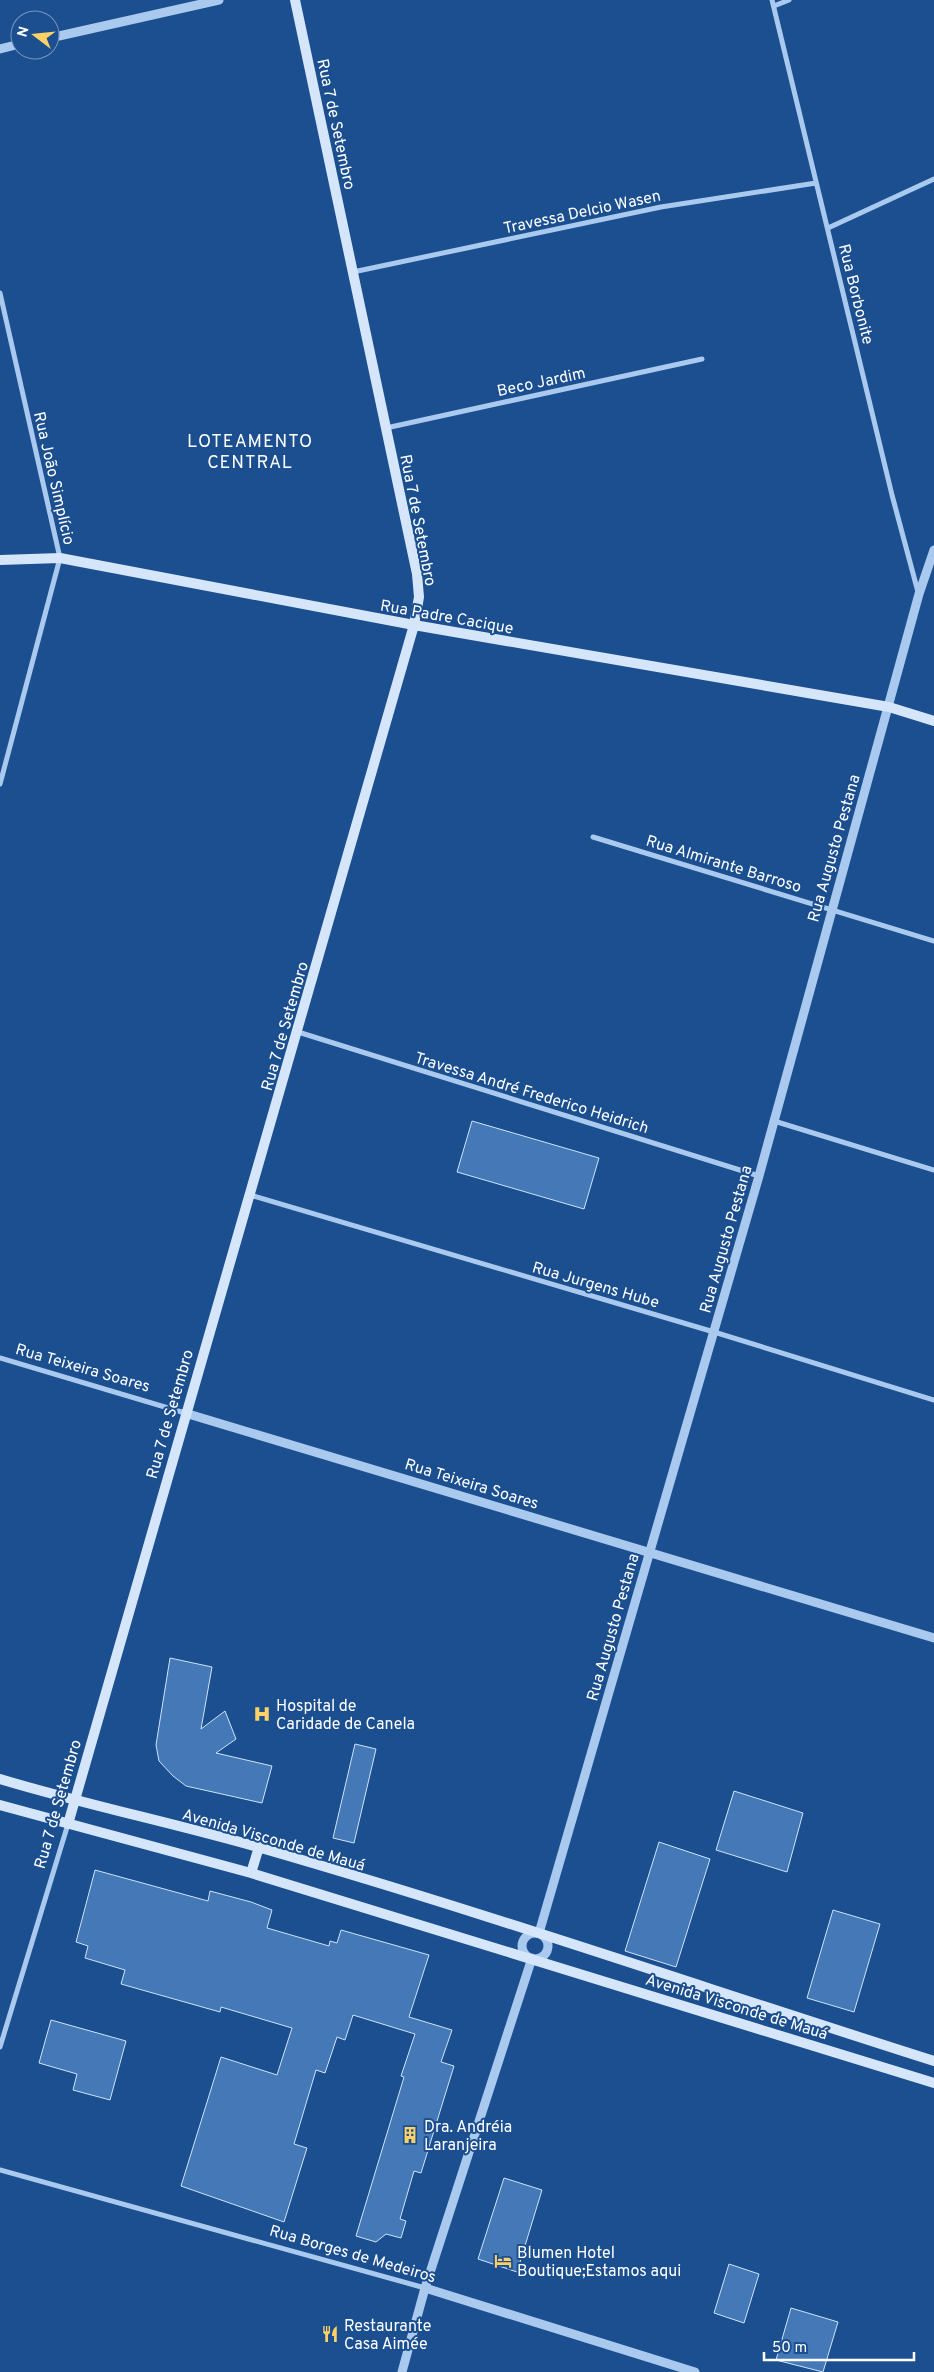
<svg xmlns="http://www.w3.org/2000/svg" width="934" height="2372" viewBox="0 0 934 2372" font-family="Overpass,sans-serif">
<rect width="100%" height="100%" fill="#1b4f8f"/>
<path fill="#4478b7" stroke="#cfe3fa" d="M472,1121L599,1158L584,1209L457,1172Z
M170,1658L212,1667L201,1729L225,1711L236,1739L216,1753L272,1766L262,1803L186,1786L173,1776L159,1761L156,1745Z
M355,1744L376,1749L354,1843L333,1838Z
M734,1791L803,1813L787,1872L716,1850Z
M659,1842L710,1859L676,1967L625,1951Z
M95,1870L208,1901L210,1891L251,1902L272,1910L267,1928L329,1946L330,1941L337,1943L341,1930L429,1955L409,2017L452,2030L441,2062L454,2066L421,2173L414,2171L400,2219L406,2221L401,2238L386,2234L376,2242L356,2236L404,2077L401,2076L415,2034L353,2015L345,2040L337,2037L325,2073L316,2070L294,2144L307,2148L284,2222L181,2186L221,2057L277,2075L292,2028L221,2007L220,2012L121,1984L125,1970L85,1958L88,1946L76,1942Z
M833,1910L880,1924L854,2012L807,1998Z
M51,2020L126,2041L110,2100L73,2090L77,2074L39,2063Z
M504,2178L542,2190L517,2272L478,2259Z
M729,2264L759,2274L744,2323L714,2313Z
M791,2308L838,2322L823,2372L776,2360Z"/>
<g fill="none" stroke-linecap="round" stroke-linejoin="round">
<path stroke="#a9c9ee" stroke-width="5" d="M772,0L892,495L918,592
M774,6L789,0
M828,228L934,179
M353,272L661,207L816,183
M0,293L60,558L0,784
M386,428L702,359
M593,837L934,941
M298,1032L759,1176
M774,1121L934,1170
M250,1195L714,1332L934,1400
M0,1358L185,1413
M0,2047L68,1824
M0,2170L425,2288"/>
<path stroke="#a9c9ee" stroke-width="9" d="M50,38L219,0
M0,49L20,44
M185,1413L934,1638
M539,1933L759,1176L919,594L934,550
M522 1946a13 13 0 1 1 26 0a13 13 0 1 1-26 0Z
M425,2288L695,2372
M402,2372L425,2288L532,1958"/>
<path stroke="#d6e6fa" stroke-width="10" d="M0,560L60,558L414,625L889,707L934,721
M0,1779C86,1805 174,1823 261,1848C487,1913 710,1990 934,2061
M0,1805L251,1873L934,2083
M68,1824C182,1424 300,1025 414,625L419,597L417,574L295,0
M251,1873L259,1847"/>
</g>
<defs>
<g id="hospital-bare" transform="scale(1.35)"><path d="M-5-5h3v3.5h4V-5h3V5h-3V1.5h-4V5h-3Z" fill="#ffd166" stroke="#1b4f8f" stroke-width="2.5" paint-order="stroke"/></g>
<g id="building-bare" transform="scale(1.35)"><path d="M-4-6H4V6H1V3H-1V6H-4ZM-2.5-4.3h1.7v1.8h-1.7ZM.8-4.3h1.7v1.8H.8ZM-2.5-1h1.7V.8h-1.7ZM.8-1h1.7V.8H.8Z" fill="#ffd166" stroke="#1b4f8f" stroke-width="2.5" paint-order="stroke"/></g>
<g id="hotel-bare" transform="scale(1.35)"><path d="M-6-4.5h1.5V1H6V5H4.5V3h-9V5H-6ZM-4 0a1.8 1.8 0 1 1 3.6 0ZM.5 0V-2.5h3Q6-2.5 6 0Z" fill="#ffd166" stroke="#1b4f8f" stroke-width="2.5" paint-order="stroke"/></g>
<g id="restaurant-bare" transform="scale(1.35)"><path d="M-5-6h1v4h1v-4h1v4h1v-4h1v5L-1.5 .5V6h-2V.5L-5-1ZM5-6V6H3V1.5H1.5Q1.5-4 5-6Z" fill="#ffd166" stroke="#1b4f8f" stroke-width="2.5" paint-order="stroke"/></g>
</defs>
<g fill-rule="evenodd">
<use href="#hospital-bare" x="262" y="1714"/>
<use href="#building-bare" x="410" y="2135"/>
<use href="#hotel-bare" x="503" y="2261"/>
<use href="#restaurant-bare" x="330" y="2334"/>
</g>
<g text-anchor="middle" stroke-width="4" stroke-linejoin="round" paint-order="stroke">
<g font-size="16" fill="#fff" stroke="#1b4f8f">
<text transform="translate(337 124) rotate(78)" y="6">Rua 7 de Setembro</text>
<text transform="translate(582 211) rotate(-12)" y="6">Travessa Delcio Wasen</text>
<text transform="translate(857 294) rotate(76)" y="6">Rua Borbonite</text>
<text transform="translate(541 381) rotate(-12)" y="6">Beco Jardim</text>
<text transform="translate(55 478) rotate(77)" y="6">Rua João Simplício</text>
<text transform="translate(419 520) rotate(79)" y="6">Rua 7 de Setembro</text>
<text transform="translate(447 616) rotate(10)" y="6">Rua Padre Cacique</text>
<text transform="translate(833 848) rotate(-74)" y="6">Rua Augusto Pestana</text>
<text transform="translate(724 863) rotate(17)" y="6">Rua Almirante Barroso</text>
<text transform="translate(284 1026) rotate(-74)" y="6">Rua 7 de Setembro</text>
<text transform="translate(532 1092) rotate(17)" y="6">Travessa André Frederico Heidrich</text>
<text transform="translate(725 1239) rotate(-74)" y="6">Rua Augusto Pestana</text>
<text transform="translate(596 1284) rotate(16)" y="6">Rua Jurgens Hube</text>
<text transform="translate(83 1367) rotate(16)" y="6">Rua Teixeira Soares</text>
<text transform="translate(169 1414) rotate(-74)" y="6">Rua 7 de Setembro</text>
<text transform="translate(472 1483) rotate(17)" y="6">Rua Teixeira Soares</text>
<text transform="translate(612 1627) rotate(-74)" y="6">Rua Augusto Pestana</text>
<text transform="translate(57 1804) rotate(-74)" y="6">Rua 7 de Setembro</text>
<text transform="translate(274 1839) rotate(16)" y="6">Avenida Visconde de Mauá</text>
<text transform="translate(737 2006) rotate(17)" y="6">Avenida Visconde de Mauá</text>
<text transform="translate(353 2253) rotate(16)" y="6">Rua Borges de Medeiros</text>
</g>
<g font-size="16" fill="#fff" stroke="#1b4f8f" text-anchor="start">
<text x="276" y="1711">Hospital de<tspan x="276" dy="18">Caridade de Canela</tspan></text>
<text x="424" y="2132">Dra. Andréia<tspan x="424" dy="18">Laranjeira</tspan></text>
<text x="517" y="2258">Blumen Hotel<tspan x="517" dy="18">Boutique;Estamos aqui</tspan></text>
<text x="344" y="2331">Restaurante<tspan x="344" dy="18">Casa Aimée</tspan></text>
</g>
<g font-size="18" letter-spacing="1" fill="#fff" stroke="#1b4f8f">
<text x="250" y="447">LOTEAMENTO<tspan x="250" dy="21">CENTRAL</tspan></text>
</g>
</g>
<g transform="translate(35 35) rotate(286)"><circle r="24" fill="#1b4f8f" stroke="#7695bc"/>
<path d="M0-4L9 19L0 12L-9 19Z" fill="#ffd166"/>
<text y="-8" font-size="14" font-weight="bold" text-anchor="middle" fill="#ffffff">N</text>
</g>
<path d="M764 2352v8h150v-8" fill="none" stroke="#ffffff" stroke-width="2.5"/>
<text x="772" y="2352" font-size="15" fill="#ffffff" stroke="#1b4f8f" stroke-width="4" paint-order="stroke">50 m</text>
</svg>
